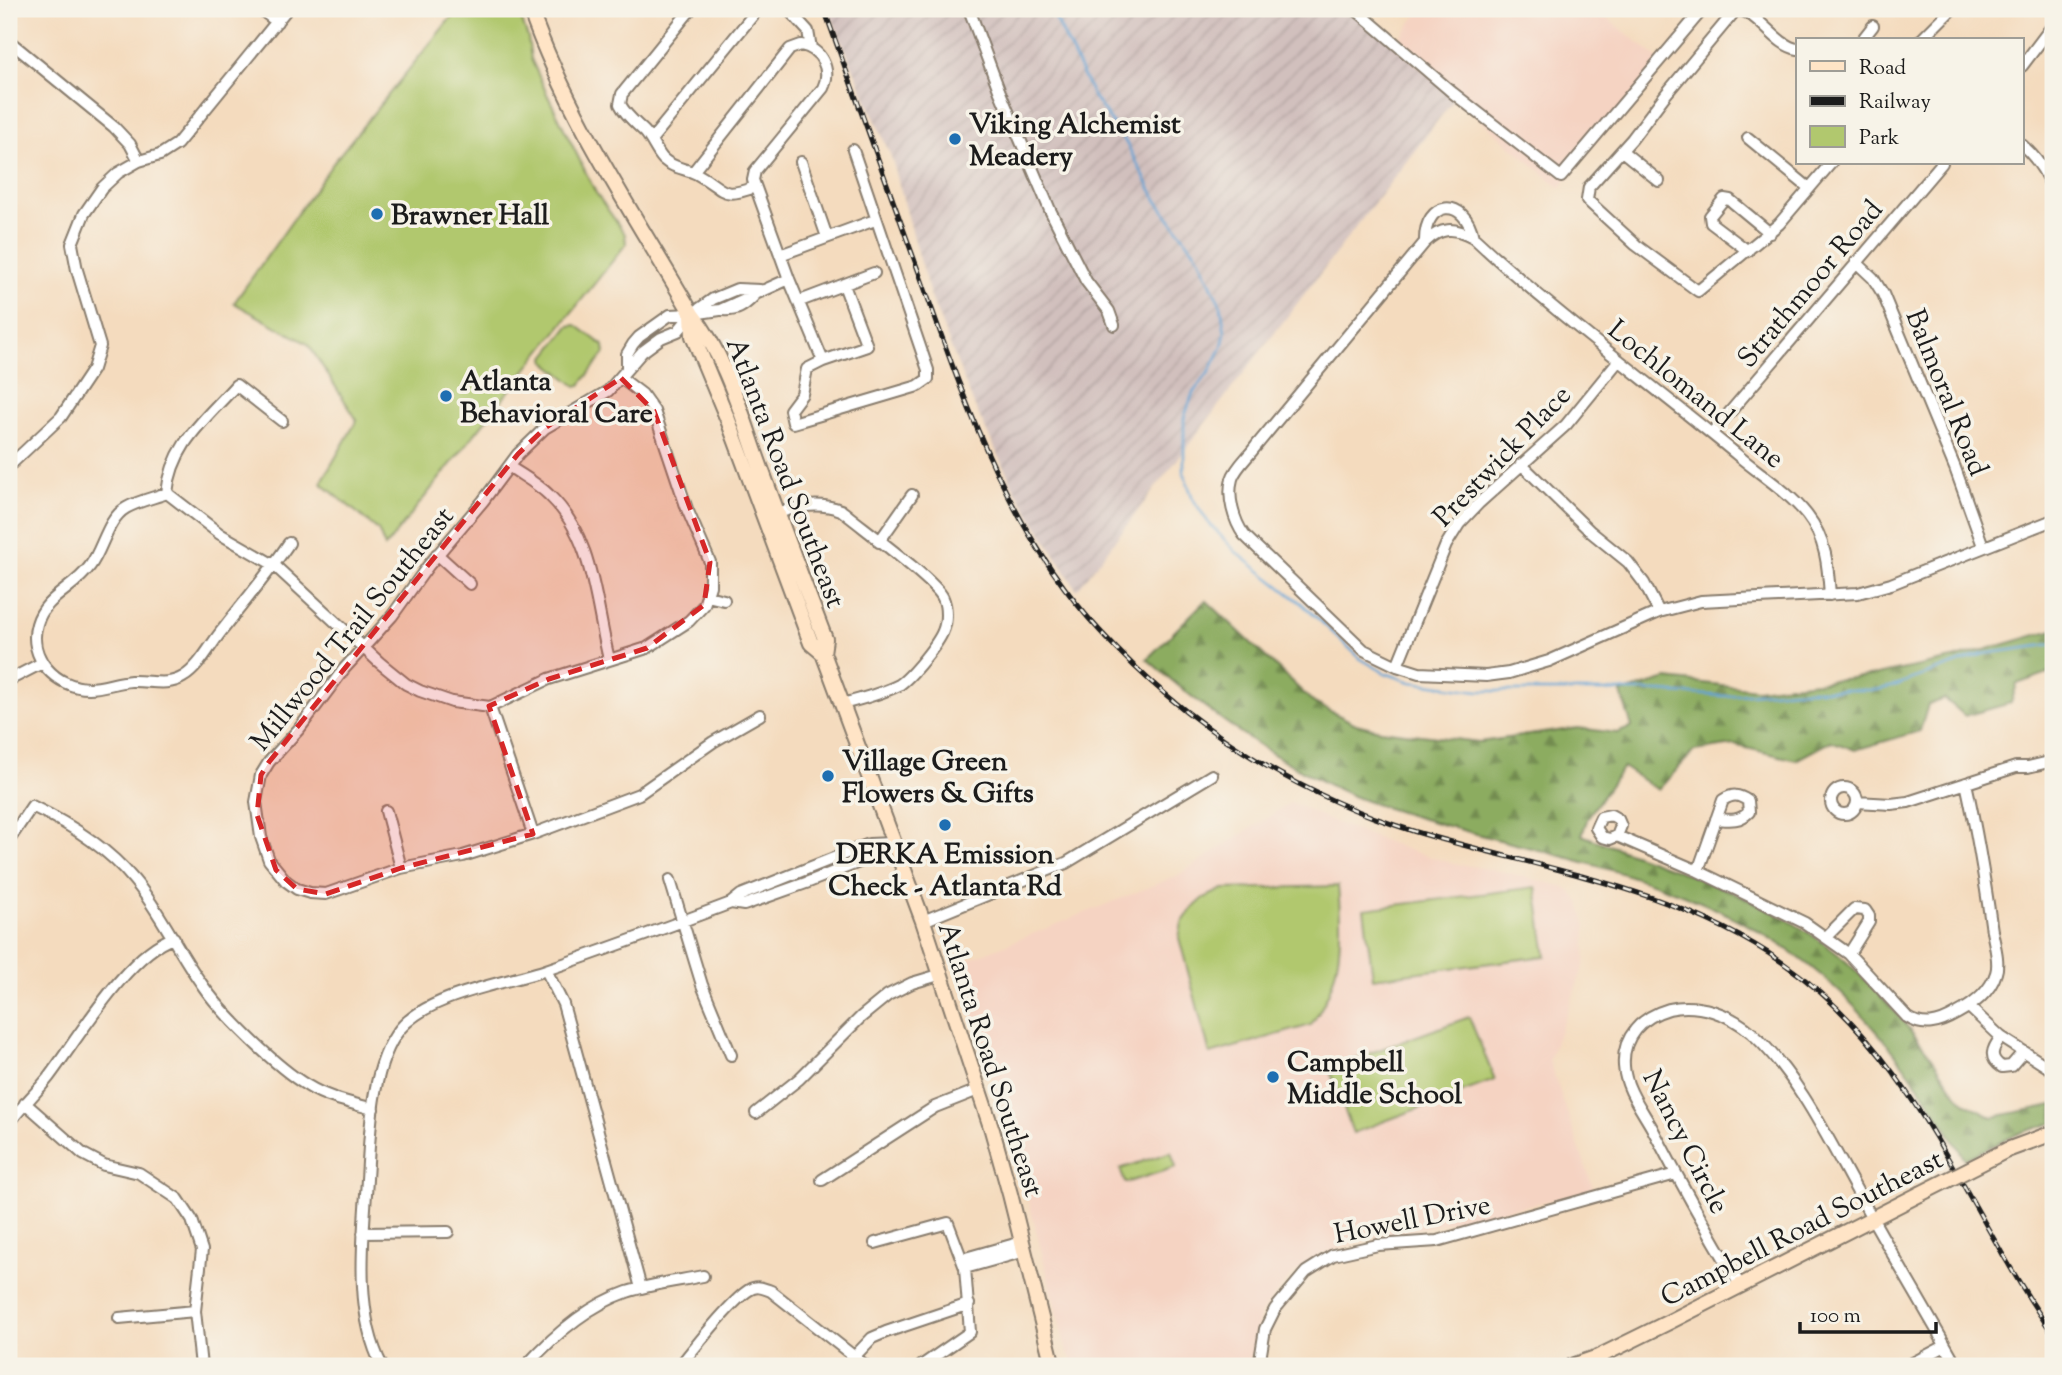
<svg xmlns="http://www.w3.org/2000/svg" width="2062" height="1375" viewBox="0 0 2062 1375" font-family="'Sorts Mill Goudy',serif">
<defs>
<pattern id="industrial-furrows" width="10" height="10" patternUnits="userSpaceOnUse" patternTransform="scale(1.75)"><rect width="10" height="10" fill="#d1c0bd"/><path d="M-1 1l2-2M0 10L10 0M9 11l2-2" fill="none" stroke="#b3a4a2"/></pattern>
<pattern id="forest-firs" width="22" height="20" patternUnits="userSpaceOnUse" patternTransform="scale(1.75)"><rect width="22" height="20" fill="#8cac61"/><path d="M5 1l3.5 6h-7zM16 11l3.5 6h-7z" fill="#728b4f"/></pattern>
</defs>
<rect width="100%" height="100%" fill="#f7f3e8"/>
<filter id="ink" filterUnits="userSpaceOnUse"><feTurbulence type="fractalNoise" baseFrequency=".0143" numOctaves="2"/><feDisplacementMap in="SourceGraphic" scale="14" xChannelSelector="R" yChannelSelector="G"/><feConvolveMatrix kernelMatrix="1 2 1 2 8 2 1 2 1" color-interpolation-filters="sRGB"/></filter>
<filter id="wash" filterUnits="userSpaceOnUse"><feTurbulence type="fractalNoise" baseFrequency=".00686" numOctaves="4" result="noise"/><feDisplacementMap in="SourceGraphic" scale="28" xChannelSelector="R" yChannelSelector="G"/><feGaussianBlur stdDeviation="1.57" result="paint"/><feColorMatrix in="noise" values="0 0 0 0 0 0 0 0 0 0 0 0 0 0 0 0 0 1.4 0 .05"/><feComposite in="paint" operator="in"/></filter>
<g filter="url(#wash)">
<rect width="100%" height="100%" fill="#f4dbbe"/>
<path fill="#f5d3c2" d="M1422,9H1596L1660,60L1560,188L1455,98L1396,43Z
M1291,802L1329,820L1411,851L1452,863L1505,872L1565,887L1574,895L1580,903L1586,924L1585,963L1549,1060L1594,1191L1370,1239L1321,1254L1291,1276L1261,1313L1249,1366H1083L1075,1364L1067,1352L1014,1143L955,965L1177,876Z"/>
<path fill="url(#industrial-furrows)" d="M828,9H1354L1455,98L1077,590L1015,490L974,405L930,295L892,159Z"/>
<path fill="#b1c86e" stroke="#667245" stroke-width="2" d="M458,9H518L528,38L531,59L547,94L596,193L625,234L626,244L385,547L378,530L321,483L357,420L308,344L234,303L336,159Z
M576,325L604,346L605,353L580,385L576,386L546,362L545,357L569,326Z
M1338,886C1343,940 1342,979 1311,1025L1210,1054L1179,938L1182,923L1192,909L1204,898L1223,889Z
M1536,887L1546,956L1373,978L1364,909Z
M1469,1017L1495,1080L1353,1133L1329,1068Z
M1171,1152L1176,1167L1125,1183L1120,1169Z"/>
<path fill="url(#forest-firs)" stroke="#54643e" stroke-width="2" d="M1206,600L1314,703L1356,724L1380,730L1479,742L1578,728L1617,733L1632,727L1621,693L1667,679L1757,689L1877,675L1957,658L2053,630V676L2045,674L2017,684L2011,703L1965,716L1945,699L1928,705L1920,731L1855,750L1831,741L1796,760L1734,745L1694,751L1658,790L1623,767L1588,817L1582,835C1665,867 1773,898 1841,957C1872,984 1901,1018 1927,1051C1939,1066 1948,1085 1961,1099C1969,1106 1983,1112 1993,1117L2053,1105V1123L2020,1133L1965,1159C1920,1083 1871,1011 1798,957C1700,885 1584,863 1469,832C1431,821 1390,811 1353,796C1277,763 1209,714 1147,659Z"/>
<g fill="none" stroke-linecap="round" stroke-linejoin="round">
<path stroke="#61a2d4" stroke-width="2.5" d="M1051,9L1093,96L1125,141L1157,201L1198,256L1221,306L1225,333L1222,347L1210,371L1193,393L1184,418V473L1193,499L1208,522L1236,552L1301,603L1361,659L1385,673L1411,682L1479,691H1643L1725,696L1794,690H1876L1890,687L1983,654L2053,644"/>
</g>
</g>
<g filter="url(#ink)">
<g fill="none" stroke-linecap="round" stroke-linejoin="round">
<g stroke="#887c6d" stroke-width="14">
<path id="street" d="M260,9L277,22
M691,9L622,94L620,104C626,116 636,123 645,132C652,140 656,151 663,159C674,169 685,168 697,174C725,189 720,200 755,187
M788,9L808,31L811,48
M969,9L999,90L1050,210L1086,281L1109,311L1114,325
M1355,9L1453,93L1561,177L1703,9
M1862,40L1873,26
M1921,40L1952,9
M9,41L114,127L130,144L139,161
M1798,49C1774,46 1755,6 1735,11L1666,94L1632,139L1589,187L1587,200L1636,245L1698,291L1779,224L1831,163
M2022,66L2053,25
M1748,138L1809,188
M651,140L758,9
M2022,145C2036,157 2047,174 2053,191
M1622,151L1659,181
M801,162L827,237
M693,172L790,49L801,45C821,49 832,69 823,88L755,171L753,180L789,279L823,361
M1425,242C1424,200 1465,196 1473,237
M1748,251L1711,223L1710,216L1724,199L1730,200L1770,233
M780,255L875,220
M1856,262L1873,278L1883,294L1955,468L1983,546
M844,285L867,346L823,361L807,369L802,394L790,410L793,423L918,386L928,379V370L853,150
M800,301L874,273
M722,310C737,311 743,307 753,297
M627,367V354L633,344L639,337L670,315L692,314L720,310L789,279
M282,421L236,385C205,420 172,444 167,493C153,498 138,501 126,508C107,519 103,549 90,566C74,589 45,596 37,624C27,657 56,688 89,688C103,688 116,682 131,681C149,680 167,687 183,677C200,667 211,643 224,628C246,599 269,573 289,543
M1712,433L1942,163
M1521,464L1591,532L1628,562L1644,583L1659,612
M9,466L61,417L93,369L100,346L77,270L72,244L84,214L102,188L118,173L139,161L160,155L177,144L287,9
M510,467C523,476 538,484 549,495C594,537 595,604 609,659
M167,493L220,534L274,565L380,663L406,684L420,691L452,702L490,707L549,679L647,648L689,621L704,605L710,586V562L687,509L654,411L642,394L621,378
M778,513C799,506 819,502 841,510C860,526 936,581 943,598C947,607 947,622 943,631C938,644 911,677 899,685C885,692 858,700 842,704
M879,542L912,495
M437,554L470,584
M1830,595C1828,566 1826,539 1807,515C1788,491 1758,473 1735,453C1648,381 1555,314 1473,237C1454,227 1441,227 1425,242L1256,446C1249,456 1235,468 1232,479C1227,497 1234,521 1244,535L1364,650L1397,666L1419,673L1486,676L1509,673L1549,661L1659,612L1701,601L1858,593L1891,584L2053,520
M707,596L724,600
M1397,666L1446,545L1459,524L1479,503L1566,425L1619,360
M9,680L42,663
M490,707L533,834
M760,715L713,742L639,794L533,834L463,856L401,868L326,894L310,893L297,889L286,881L269,860L261,837L256,802L261,775L269,762L299,729L344,669L392,616L428,566L483,501L518,454L545,428L608,391L642,352L661,338L678,331L692,314L713,299L737,289L760,290
M1831 801a13 13 0 1 1 26 0a13 13 0 1 1-26 0Z
M1857,802L1891,804L1908,802L2016,767H2028L2053,761
M386,811L401,868
M1617,836L1621,826L1618,819L1611,815L1601,817L1596,828L1602,837L1610,839L1617,836L1698,871L1805,923L1849,954L1907,1017C1923,1028 1939,1024 1956,1014C1973,1005 1990,993 1996,973C2000,961 1994,943 1992,931C1985,881 1977,832 1966,783
M9,840L32,806C70,824 107,847 134,880C161,912 177,950 201,983C221,1013 277,1068 308,1086C327,1098 352,1103 373,1109
M1698,871L1723,800C1733,794 1738,794 1748,801L1749,812C1739,822 1729,820 1716,819
M670,880L702,985L731,1055
M731,903L744,905L806,883L877,855L893,843
M923,921L1066,863L1212,775
M1827,936L1854,909L1865,910L1869,916V922L1849,954
M546,970L563,1004L641,1288
M1969,1007L2001,1037L2051,1069
M2001,1037C1992,1049 1988,1058 2002,1067L2011,1066L2023,1052
M25,1103L83,1154L104,1165L139,1173L178,1199L192,1220L202,1250L195,1311L201,1366
M756,1113L799,1079L861,1017L888,995L912,983L939,975
M9,1123C21,1107 36,1093 48,1078C77,1040 129,951 174,938
M822,1180L935,1107L978,1090
M363,1233L448,1232
M875,1243L948,1223L965,1268L970,1332L921,1366
M962,1259L1022,1242
M965,1268L1025,1251
M1740,1285C1709,1234 1680,1182 1652,1128C1642,1110 1625,1088 1624,1066C1622,1037 1641,1017 1669,1009C1698,1002 1730,1014 1752,1033C1801,1079 1830,1143 1862,1200C1893,1256 1926,1311 1957,1366
M119,1318L195,1311
M854,1357L872,1338L886,1332L969,1304
M382,1366C356,1316 362,1249 366,1194C370,1145 368,1069 400,1029C429,994 503,984 546,970C608,949 670,926 731,903L741,895L869,844L893,843
M526,1366C554,1335 587,1306 627,1292C651,1284 678,1281 703,1276
M680,1366C695,1347 730,1302 749,1290C757,1285 763,1288 771,1291L866,1366
M1259,1366L1265,1329L1275,1309L1306,1272L1333,1255L1378,1245L1437,1241L1676,1174
M1907,1366L1945,1346"/>
</g>
<g stroke="#887c6d" stroke-width="18">
<path id="secondary" d="M530,9C569,119 634,214 692,314C728,359 743,421 763,474C783,529 804,584 825,639L823,653L923,921L992,1130L1010,1194L1053,1366
M692,314L693,336L728,420L811,643L823,653
M2007,1150L2053,1133
M1572,1366L1598,1357L1669,1322L1920,1194"/>
</g>
<use href="#street" stroke="#fff" stroke-width="10"/>
<use href="#secondary" stroke="#ffe4c6" stroke-width="14"/>
<g stroke="#1c1c1c" stroke-width="5">
<path id="rail" d="M824,9C857,99 889,190 922,281C966,405 1009,532 1100,631C1185,724 1292,793 1413,831C1539,869 1673,886 1783,963C1917,1056 1963,1206 2053,1334"/>
</g>
<use href="#rail" stroke="#f7f3e8" stroke-width="2.5" stroke-dasharray="8" stroke-linecap="butt"/>
<g stroke="#887c6d" stroke-width="18" stroke-linecap="butt">
<path id="secondary-bridge" d="M1920,1194L2007,1150"/>
</g>
<use href="#secondary-bridge" stroke="#ffe4c6" stroke-width="14"/>
</g>
</g>
<path fill="#d62828" fill-opacity="0.2" stroke="#d62828" stroke-width="5" stroke-dasharray="14 9" stroke-linejoin="round" d="M621,378L654,411L710,562L704,605L647,648L549,679L489,706L533,834L401,868L326,894L297,889L276,870L257,815L261,775L269,762L518,454L545,428Z"/>
<g fill="#1f6fb2" stroke="#f7f3e8" stroke-width="2.5">
<circle cx="955" cy="139" r="7"/>
<circle cx="377" cy="214" r="7"/>
<circle cx="446" cy="396" r="7"/>
<circle cx="828" cy="776" r="7"/>
<circle cx="945" cy="825" r="7"/>
<circle cx="1273" cy="1077" r="7"/>
</g>
<g text-anchor="middle" stroke-width="7" stroke-linejoin="round" paint-order="stroke">
<g font-size="28" font-weight="bold" fill="#1c1c1c" stroke="#f7f3e8" text-anchor="start">
<text x="969" y="133">Viking Alchemist<tspan x="969" dy="32">Meadery</tspan></text>
<text x="391" y="224">Brawner Hall</text>
<text x="460" y="390">Atlanta<tspan x="460" dy="32">Behavioral Care</tspan></text>
<text x="842" y="770">Village Green<tspan x="842" dy="32">Flowers &amp; Gifts</tspan></text>
<text x="945" y="863" text-anchor="middle">DERKA Emission<tspan x="945" dy="32">Check - Atlanta Rd</tspan></text>
<text x="1287" y="1071">Campbell<tspan x="1287" dy="32">Middle School</tspan></text>
</g>
<g font-size="28" fill="#1c1c1c" stroke="#f7f3e8">
<text transform="translate(1809 283) rotate(-50)" y="10">Strathmoor Road</text>
<text transform="translate(1948 392) rotate(68)" y="10">Balmoral Road</text>
<text transform="translate(1697 393) rotate(39)" y="10">Lochlomand Lane</text>
<text transform="translate(1501 455) rotate(-46)" y="10">Prestwick Place</text>
<text transform="translate(787 472) rotate(69)" y="10">Atlanta Road Southeast</text>
<text transform="translate(351 628) rotate(-51)" y="10">Millwood Trail Southeast</text>
<text transform="translate(992 1059) rotate(72)" y="10">Atlanta Road Southeast</text>
<text transform="translate(1687 1141) rotate(63)" y="10">Nancy Circle</text>
<text transform="translate(1412 1218) rotate(-11)" y="10">Howell Drive</text>
<text transform="translate(1801 1227) rotate(-27)" y="10">Campbell Road Southeast</text>
</g>
</g>
<rect width="2062" height="1375" fill="none" stroke="#f7f3e8" stroke-width="35"/>
<rect x="1796" y="38" width="228" height="126" fill="#f7f3e8" stroke="#9f9d96" stroke-width="2"/>
<rect x="1810" y="61" width="35" height="10" fill="#ffe4c6" stroke="#9f9d96" stroke-width="2"/>
<text x="1859" y="74" font-size="21" fill="#1c1c1c">Road</text>
<rect x="1810" y="96" width="35" height="10" fill="#1c1c1c" stroke="#9f9d96" stroke-width="2"/>
<text x="1859" y="108" font-size="21" fill="#1c1c1c">Railway</text>
<rect x="1810" y="126" width="35" height="21" fill="#b1c86e" stroke="#9f9d96" stroke-width="2"/>
<text x="1859" y="144" font-size="21" fill="#1c1c1c">Park</text>
<path d="M1800 1322v10h136v-10" fill="none" stroke="#1c1c1c" stroke-width="3.5"/>
<text x="1810" y="1322" font-size="21" fill="#1c1c1c" stroke="#f7f3e8" stroke-width="5" paint-order="stroke">100 m</text>
</svg>
